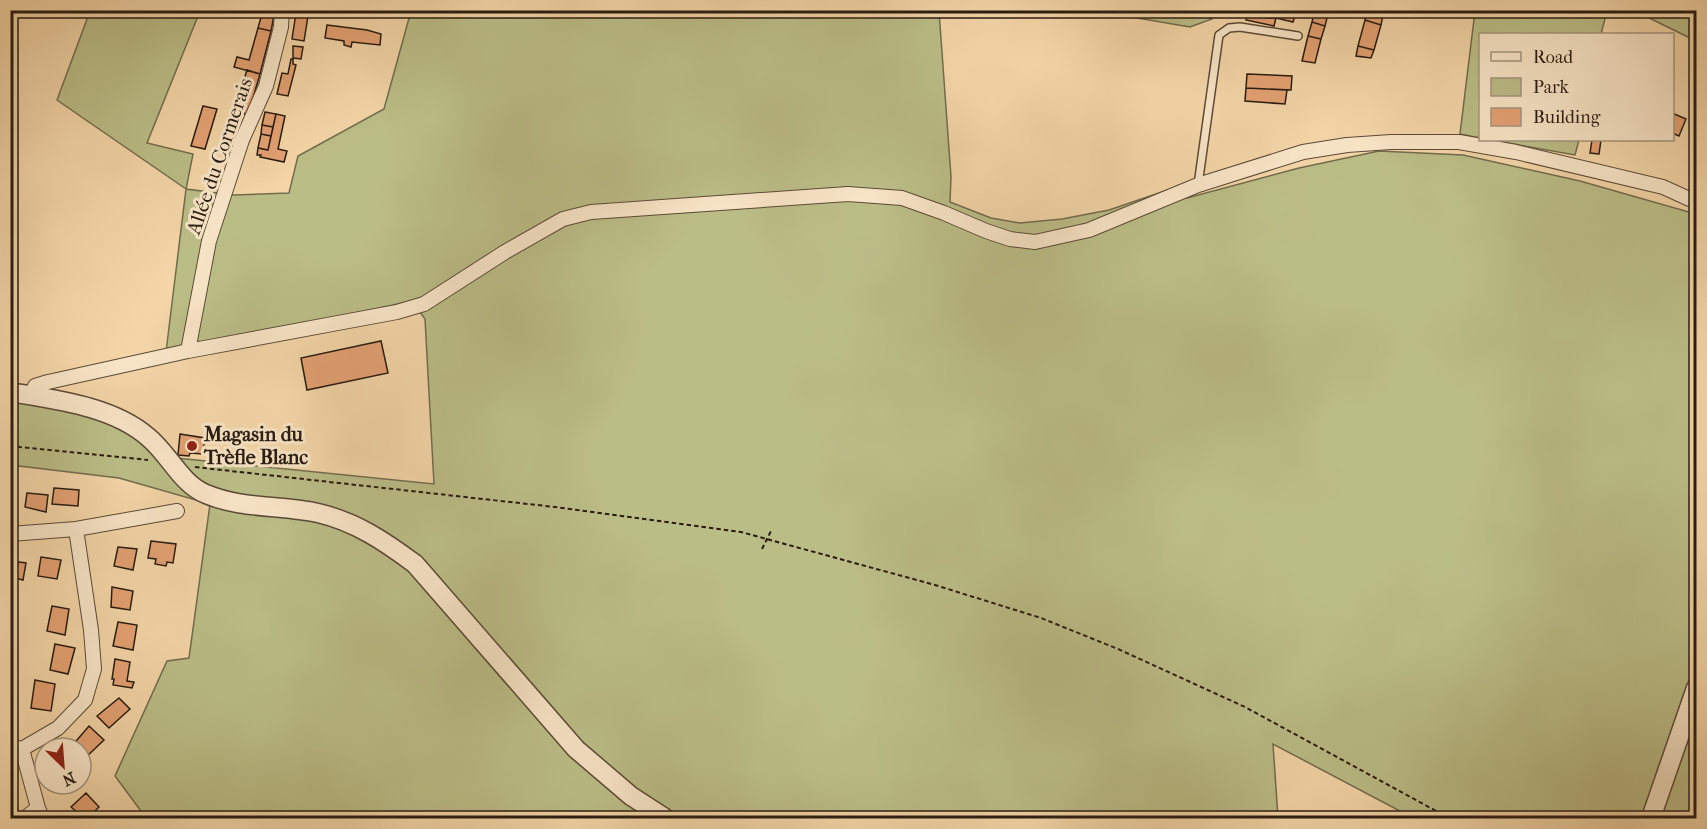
<svg xmlns="http://www.w3.org/2000/svg" width="1707" height="829" viewBox="0 0 1707 829" font-family="'IM FELL French Canon',serif">
<rect width="100%" height="100%" fill="#f3d5a7"/>
<filter id="stains"><feTurbulence type="fractalNoise" baseFrequency=".00333" numOctaves="4"/><feColorMatrix values="0 0 0 0 .2 0 0 0 0 .09 0 0 0 0 .02 0 0 0 .5 -.17"/></filter>
<radialGradient id="worn" r=".72"><stop offset=".6" stop-color="#630" stop-opacity="0"/><stop offset="1" stop-color="#630" stop-opacity=".3"/></radialGradient>
<path fill="#bbbd87" stroke="#726c4c" stroke-width="1.5" d="M90,11H185L198,16L147,143L193,154L186,189L234,195L289,193L298,156L384,109L411,11H939L951,177L950,202L991,218L1020,223L1062,219L1109,210L1188,183L1187,198L1299,168L1379,151L1463,155L1580,181L1696,214V818H1413L1273,744L1278,818H146L115,776L167,661L189,658L210,504L119,478L11,465L10,399L94,417L124,428L156,456L434,484L425,319L412,301L166,352L186,189L57,100Z
M1096,11H1214L1212,19L1190,27Z
M1475,11V10L1607,11L1601,34H1480V138L1460,134Z
M1635,11H1696V41Z
M1490,140H1579L1575,155Z"/>
<path fill="#e3a173" stroke="#2a1c12" stroke-width="1.5" d="M263,10H275L271,31L258,28Z
M301,10H309L304,41L292,39L296,13L300,14Z
M1278,10H1297L1293,22L1276,18Z
M1315,10H1329L1325,26L1312,22Z
M1368,10H1384L1381,25L1365,20Z
M1247,14L1267,18H1276L1274,26L1246,20Z
M1365,20L1381,25L1374,50L1358,46Z
M1312,22L1325,26L1321,39L1308,36Z
M327,25L367,30L381,34L380,45L352,42L351,47L344,45V41L325,38Z
M258,28L271,31L260,74L234,67L237,57L249,60Z
M1308,36L1321,39L1315,63L1302,61Z
M293,46L303,47L301,59L293,58Z
M1358,46L1374,50L1371,58L1356,56Z
M291,59H293V64L296,65L288,96L277,94L282,73L288,74Z
M247,70L260,74L248,115L240,112L238,119L232,117Z
M1247,74L1292,76L1291,90L1246,88Z
M1246,88L1287,90L1285,104L1245,101Z
M203,106L217,109L205,149L191,146Z
M265,112L276,114L273,127L262,125Z
M1672,113L1686,119L1679,136L1672,133Z
M276,114L285,116L278,149L287,151L284,162L260,157L261,155H257L258,148L268,150Z
M262,125L273,127L271,136L261,134Z
M261,134L271,136L268,150L258,148Z
M1592,140H1601L1599,154L1590,153Z
M381,341L388,373L307,390L301,358Z
M180,434L205,438L203,454L190,453L189,456L178,455Z
M54,488L79,490L78,506L52,504Z
M27,493L48,495L46,512L25,507Z
M151,541L176,544L173,563L167,562L166,566L155,564L156,559L148,558Z
M118,547L137,549L133,570L114,566Z
M41,557L61,560L57,579L38,576Z
M19,562L26,563L23,580L10,577V563L18,564Z
M112,587L133,591L130,610L111,607Z
M52,606L69,609L65,635L47,631Z
M118,622L137,625L133,650L113,646Z
M55,644L75,648L68,674L50,670Z
M115,659L130,662L127,681L134,682L132,688L113,685L114,679H112Z
M35,680L55,684L51,711L31,708Z
M119,698L130,709L109,728L97,716Z
M89,726L104,740L83,760L81,758V748L71,747Z
M86,793L99,807L88,818H84L71,807Z"/>
<g fill="none" stroke-linecap="round" stroke-linejoin="round">
<g stroke="#5c4a37" stroke-width="10">
<path id="service" d="M1198,185L1219,35L1229,28L1240,27L1298,36"/>
</g>
<g stroke="#5c4a37" stroke-width="16">
<path id="minor" d="M188,351L209,241L242,140L266,86L281,27L282,10
M31,395L35,386L48,382L188,351L397,312L424,304L505,252L563,219L591,212L848,194L902,198L944,213L986,231L1010,239L1035,242L1089,230L1198,185L1303,152L1347,145L1391,142H1459L1516,152L1663,187L1696,202
M10,534L76,529L177,511
M10,746L22,749L58,728L85,700L94,669L91,630L76,529
M22,749L38,808L42,818
M25,818L38,808"/>
</g>
<g stroke="#5c4a37" stroke-width="21">
<path id="tertiary" d="M10,392C56,400 112,406 148,437C169,454 181,484 206,494C241,509 281,505 318,513C356,522 384,541 415,564L576,749L631,796L665,818
M1651,818L1696,688"/>
</g>
<path stroke="#2a1c12" stroke-width="2" stroke-dasharray="4.5 3" stroke-linecap="butt" d="M10,446L148,460
M195,467L555,507L741,532L935,585L1041,618L1118,649L1245,707L1449,818
M762,549L772,529"/>
<use href="#service" stroke="#f7e4c6" stroke-width="7"/>
<use href="#minor" stroke="#f7e4c6" stroke-width="14"/>
<use href="#tertiary" stroke="#f7e4c6" stroke-width="18"/>
</g>
<circle fill="#8f2418" stroke="#f7e4c6" stroke-width="2" cx="192" cy="446" r="6"/>
<g text-anchor="middle" stroke-width="6" stroke-linejoin="round" paint-order="stroke">
<g font-size="20" fill="#2a1c12" stroke="#f7e4c6">
<text transform="translate(219 156) rotate(-71)" y="7">Allée du Cormerais</text>
</g>
<g font-size="20" font-weight="bold" fill="#2a1c12" stroke="#f7e4c6" text-anchor="start">
<text x="204" y="441">Magasin du<tspan x="204" dy="23">Trèfle Blanc</tspan></text>
</g>
</g>
<rect width="1707" height="829" fill="none" stroke="#f3d5a7" stroke-width="36"/>
<rect x="12" y="12" width="1683" height="805" fill="none" stroke="#2a1c12" stroke-width="3"/>
<rect x="18" y="18" width="1671" height="793" fill="none" stroke="#2a1c12" stroke-width="1.5"/>
<rect x="1479" y="33" width="195" height="108" fill="#f7e4c6" stroke="#a5947e" stroke-width="1.5"/>
<rect x="1491" y="52" width="30" height="9" fill="#f7e4c6" stroke="#a5947e" stroke-width="1.5"/>
<text x="1533" y="63" font-size="18" fill="#2a1c12">Road</text>
<rect x="1491" y="78" width="30" height="18" fill="#bbbd87" stroke="#a5947e" stroke-width="1.5"/>
<text x="1533" y="93" font-size="18" fill="#2a1c12">Park</text>
<rect x="1491" y="108" width="30" height="18" fill="#e3a173" stroke="#a5947e" stroke-width="1.5"/>
<text x="1533" y="123" font-size="18" fill="#2a1c12">Building</text>
<g transform="translate(63 766) rotate(155)"><circle r="28" fill="#f7e4c6" stroke="#a5947e" stroke-width="1.5"/>
<path d="M0-4.5L10 22L0 15L-10 22Z" fill="#8f2418"/>
<text y="-9" font-size="16" font-weight="bold" text-anchor="middle" fill="#2a1c12">N</text>
</g>
<rect width="100%" height="100%" filter="url(#stains)"/>
<rect width="100%" height="100%" fill="url(#worn)"/>
</svg>
